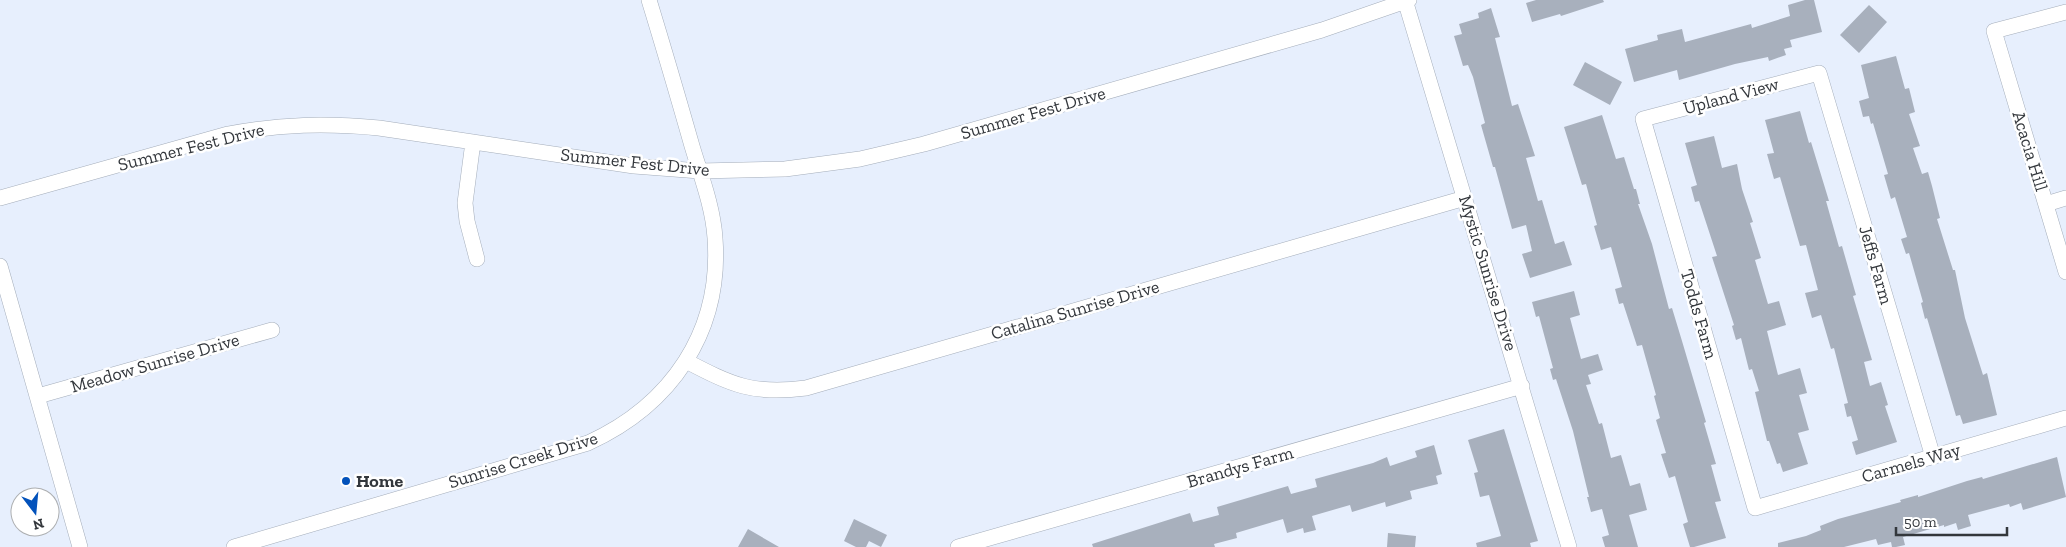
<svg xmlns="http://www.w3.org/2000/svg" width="2066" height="547" viewBox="0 0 2066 547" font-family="'Zilla Slab',serif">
<rect width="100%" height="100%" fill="#e7effd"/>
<path fill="#a8b0bd" d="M1536,0H1603L1604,2L1561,16L1560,14L1532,22L1526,3Z
M1805,0H1814L1822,32L1790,40L1792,47L1784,49L1786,55L1769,61L1768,57L1735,64L1679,80L1677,70L1634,82L1625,49L1658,40L1657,35L1682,29L1685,42L1751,24L1752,28L1790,16L1788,5Z
M1869,5L1887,22L1859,53L1840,35Z
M1491,8L1500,37L1495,38L1512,106L1518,104L1535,156L1526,158L1538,201L1542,200L1555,244L1564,241L1572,265L1530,278L1522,254L1532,251L1526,225L1512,229L1495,167H1493L1481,125L1485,123L1473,77L1468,65L1463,66L1454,36L1462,34L1459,24L1479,18L1478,13Z
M1896,56L1905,89L1909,88L1915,112L1909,114L1920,146L1913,148L1922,174L1928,172L1932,186L1940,218L1937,219L1953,270H1955L1965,318L1983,375L1987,373L1997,415L1963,424L1960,415L1956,416L1927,318L1925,319L1921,303L1923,302L1909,253L1906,254L1901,239L1907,237L1895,197L1891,199L1884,175L1888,174L1873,123L1871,124L1869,116L1863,117L1859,101L1869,98L1861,65Z
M1585,62L1622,82L1610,105L1573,85Z
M1800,111L1809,143L1811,142L1829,201H1826L1839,247L1842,246L1856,295L1853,296L1872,360L1864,362L1870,386L1881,382L1888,405L1885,406L1897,442L1856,455L1852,442L1858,440L1851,416L1847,417L1844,404L1848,403L1834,348L1831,349L1821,315L1812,318L1805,293L1818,290L1806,245L1800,246L1780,177L1774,179L1767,154L1774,153L1765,120Z
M1602,115L1616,159L1624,157L1634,189H1636L1640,204H1638L1652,244L1669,309L1672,308L1682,341L1706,422L1704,423L1716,464L1711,465L1721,501L1715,502L1726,538L1694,547H1690L1683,524L1688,522L1675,476L1669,478L1661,454L1666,453L1656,420L1660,418L1654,396L1656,395L1642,345L1637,346L1623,303L1619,304L1615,289L1622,287L1611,247L1601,250L1594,226L1597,225L1586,184L1582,185L1564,127Z
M1714,136L1722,168L1737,164L1742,189L1753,222L1750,223L1761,258L1755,260L1768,304L1779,301L1786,325L1767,331L1778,375L1800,368L1807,393L1799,395L1809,430L1798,433L1808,464L1783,472L1780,463L1777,464L1769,441H1767L1755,392L1759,391L1752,369L1749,370L1741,338L1736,340L1732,326L1734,325L1712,257L1717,256L1699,201L1695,202L1691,187L1697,185L1685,143Z
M1574,291L1580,315L1570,318L1581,359L1598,354L1603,370L1588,375L1591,384L1586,385L1599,424L1602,423L1611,458L1621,455L1630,486L1640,483L1647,510L1629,515L1638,547H1605L1602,537L1609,535L1602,509L1591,512L1587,497H1589L1573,431L1556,379L1553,380L1550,369L1553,368L1539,316L1536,317L1532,302Z
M1504,429L1538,541L1530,543L1531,547H1477L1476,543L1501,536L1489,495L1480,497L1474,473L1478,472L1468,440Z
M1434,445L1442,474L1436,476L1438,484L1410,491L1412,499L1386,507L1385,502L1352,512L1350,505L1312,516L1316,530L1304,533L1303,528L1287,533L1283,519L1236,533L1237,538L1214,544L1215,547H1093L1092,544L1190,513L1193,522L1219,515L1217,507L1288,486L1291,494L1317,487L1315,479L1373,463L1387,457L1390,466L1417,457L1415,451Z
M2057,457L2066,497L2023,510L2021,503L2010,507L2009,504L1968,515L1971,526L1958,530L1956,523L1944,527V525L1903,537L1905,545L1896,547H1892L1891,542L1878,545L1876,539L1844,547H1778V543L1806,536L1821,530L1820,526L1838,519L1901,502L1900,500L1918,495V497L1967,481L1982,477L1983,479Z
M854,519L887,535L881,547L869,541L866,547H856L844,541Z
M748,529L779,547H738Z
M1388,533L1416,536L1415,547H1387Z"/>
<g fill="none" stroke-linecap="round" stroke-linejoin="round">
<g stroke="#a4adba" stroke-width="16">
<path id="minor" d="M1405,0L1569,547
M2066,12L1994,31L2066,272
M473,142L465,203L467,221L477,259
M0,198L228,134C281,124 326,123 379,128L634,166L700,171L785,169L860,159L924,144L1322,30L1409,0
M2046,204L2066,198
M0,266L80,547
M686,361C732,385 753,395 806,388L1465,198
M38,396L272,330
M1933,457L1819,73L1643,119L1755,508L2066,418
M234,547L588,443C671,405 722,332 715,238C713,207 701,176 692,146C678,97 664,49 649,0
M958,547L1522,386"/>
</g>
<use href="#minor" stroke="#fff" stroke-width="15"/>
</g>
<circle fill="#0352bb" stroke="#fff" stroke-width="2" cx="346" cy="481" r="5"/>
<g text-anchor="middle" stroke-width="5" stroke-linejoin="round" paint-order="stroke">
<g font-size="18" fill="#33373c" stroke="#fff">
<text transform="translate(1731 96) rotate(-15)" y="6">Upland View</text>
<text transform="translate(1033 113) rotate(-16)" y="6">Summer Fest Drive</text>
<text transform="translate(191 147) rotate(-14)" y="6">Summer Fest Drive</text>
<text transform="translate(2030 151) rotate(73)" y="6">Acacia Hill</text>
<text transform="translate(635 162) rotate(6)" y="6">Summer Fest Drive</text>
<text transform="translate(1876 265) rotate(74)" y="6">Jeffs Farm</text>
<text transform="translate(1488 273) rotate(73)" y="6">Mystic Sunrise Drive</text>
<text transform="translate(1075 310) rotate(-16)" y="6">Catalina Sunrise Drive</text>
<text transform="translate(1699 314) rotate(74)" y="6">Todds Farm</text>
<text transform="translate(155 363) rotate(-16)" y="6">Meadow Sunrise Drive</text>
<text transform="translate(523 460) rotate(-17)" y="6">Sunrise Creek Drive</text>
<text transform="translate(1911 463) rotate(-16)" y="6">Carmels Way</text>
<text transform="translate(1240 467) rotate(-16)" y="6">Brandys Farm</text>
</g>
<g font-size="18" font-weight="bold" fill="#33373c" stroke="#fff" text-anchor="start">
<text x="356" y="487">Home</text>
</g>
</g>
<g transform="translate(35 512) rotate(164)"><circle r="24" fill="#ffffff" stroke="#adafb1"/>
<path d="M0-4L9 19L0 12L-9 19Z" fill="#0352bb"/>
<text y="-8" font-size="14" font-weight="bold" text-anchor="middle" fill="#33373c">N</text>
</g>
<path d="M1896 527v8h111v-8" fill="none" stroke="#33373c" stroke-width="2.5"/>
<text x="1904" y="527" font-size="15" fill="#33373c" stroke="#ffffff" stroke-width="4" paint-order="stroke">50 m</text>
</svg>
